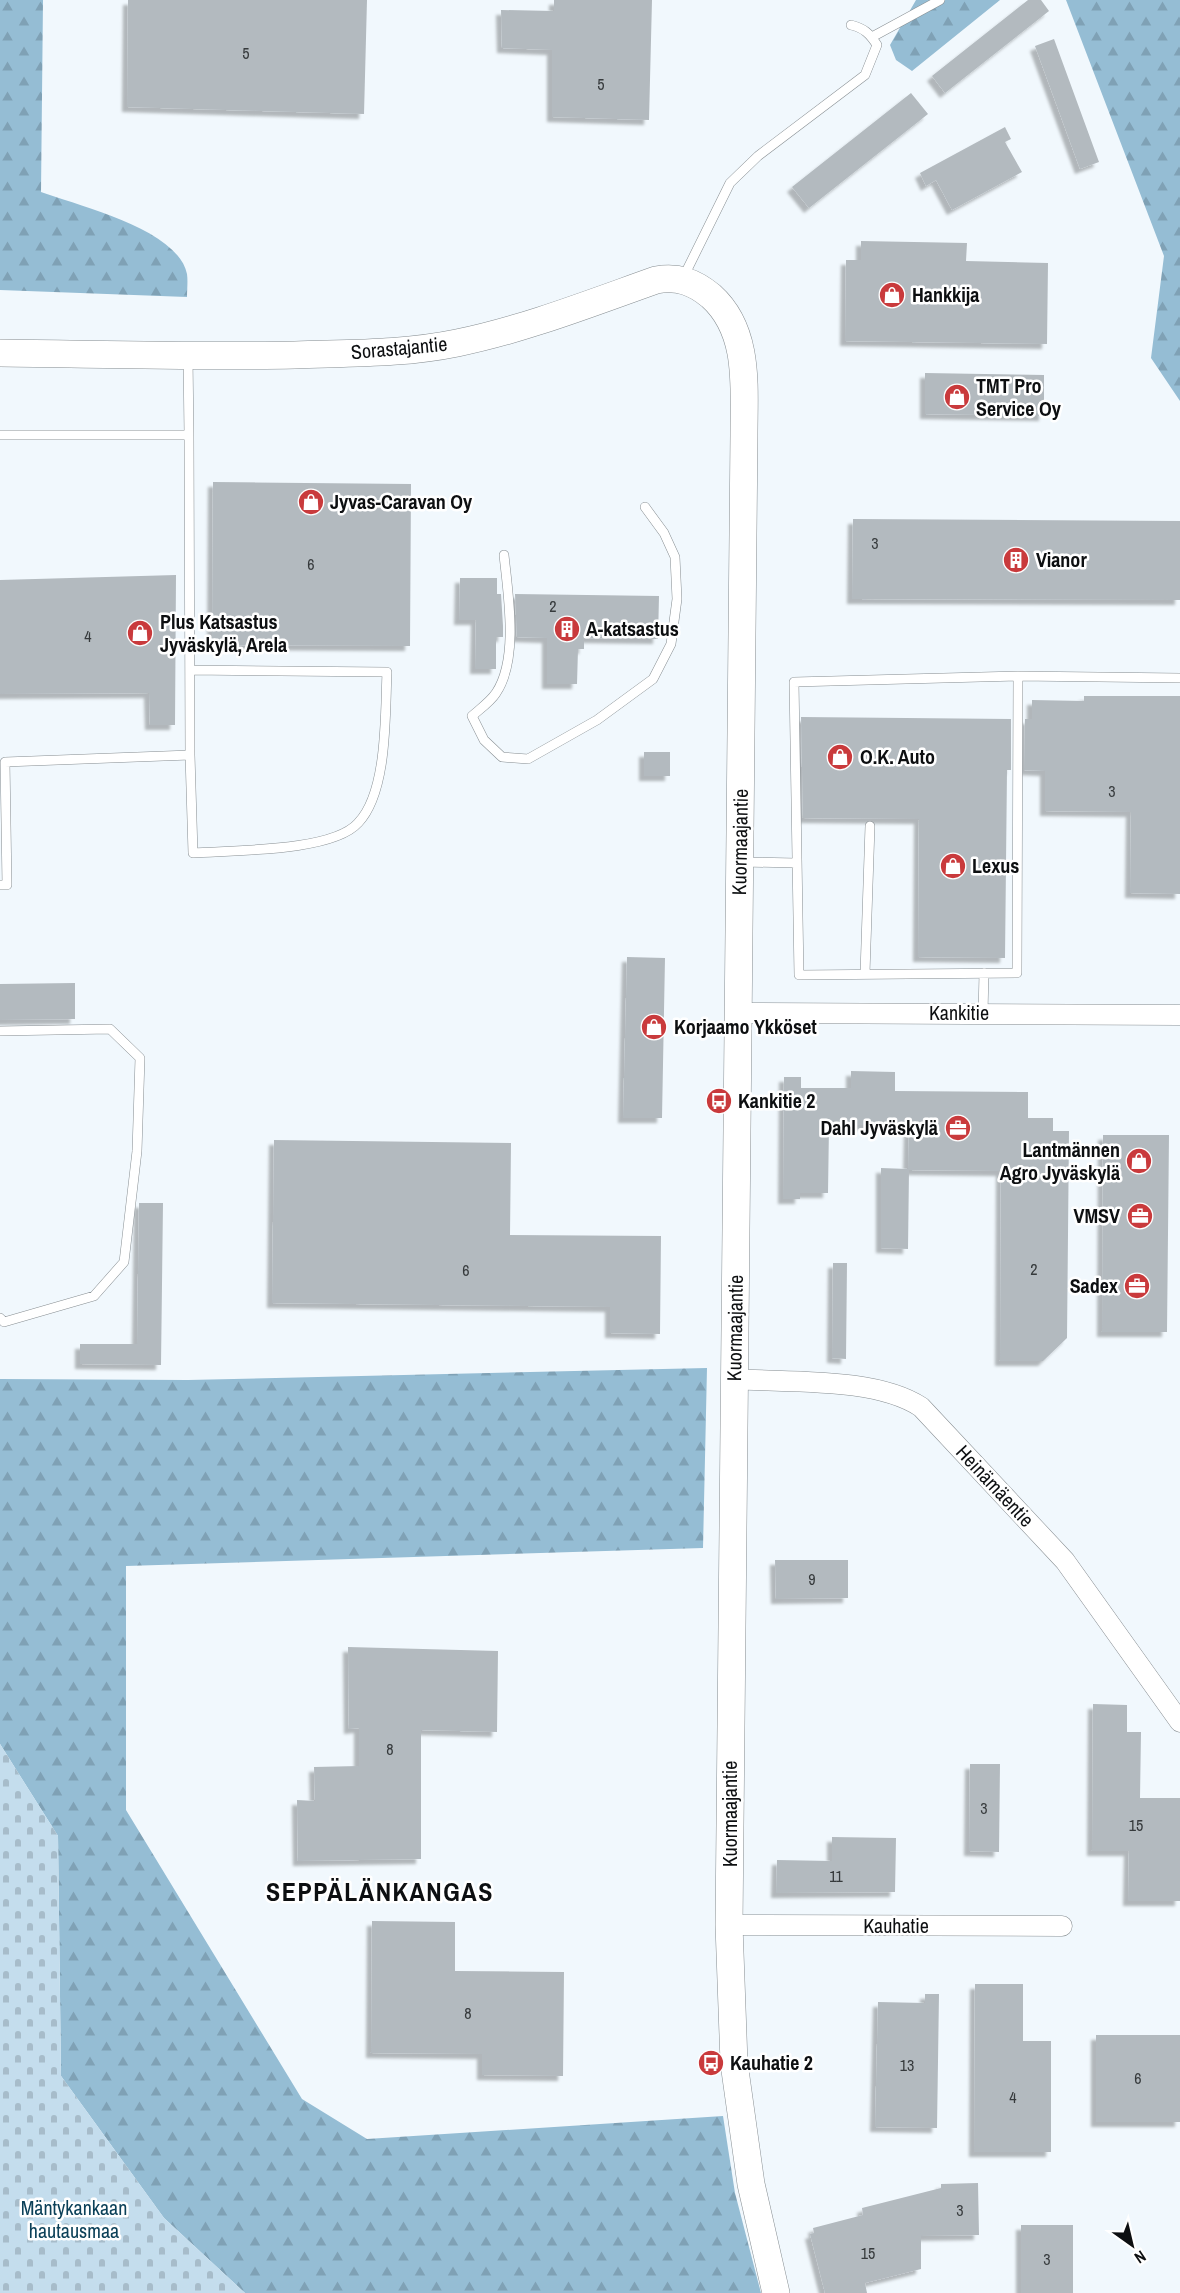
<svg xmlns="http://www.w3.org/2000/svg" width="1180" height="2293" viewBox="0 0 1180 2293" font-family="'Archivo Narrow',sans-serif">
<defs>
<pattern id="forest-firs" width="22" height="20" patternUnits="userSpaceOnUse" patternTransform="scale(1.5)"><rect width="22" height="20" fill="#95bdd4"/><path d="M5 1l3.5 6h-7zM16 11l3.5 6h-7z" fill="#7fa1b5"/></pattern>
<pattern id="cemetery-stones" width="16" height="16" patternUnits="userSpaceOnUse" patternTransform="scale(1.5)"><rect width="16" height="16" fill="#c4dded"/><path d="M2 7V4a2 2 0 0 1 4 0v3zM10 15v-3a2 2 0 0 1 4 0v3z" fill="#a7bcca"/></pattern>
<filter id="shadow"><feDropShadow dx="-5" dy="5" stdDeviation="1.5" flood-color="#0004"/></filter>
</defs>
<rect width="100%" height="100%" fill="#f1f8fd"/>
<path fill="url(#forest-firs)" d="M0,0H43L41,192C79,206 178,229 187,274C188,281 187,290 187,297L0,290Z
M916,0H1000L912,71L896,60L890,45Z
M1066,0H1180V401L1151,358L1164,256Z
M707,1368L703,1548L126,1566V1810L302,2099L367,2139L723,2116L735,2193L761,2293H245L164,2218L61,2076L58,1836L0,1744V1379L188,1380Z"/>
<path fill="url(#cemetery-stones)" d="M0,1744L58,1836L61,2076L164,2218L245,2293H0Z"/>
<path fill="#b3babf" filter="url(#shadow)" d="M128,0H367L364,114L127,107Z
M554,0H652L649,120L552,117V50L502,48L501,10L554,11Z
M1028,0H1041L1049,11L945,93L932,76Z
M1054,39L1099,162L1080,169L1035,46Z
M911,93L928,114L809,208L792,187Z
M1005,127L1011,139L1005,142L1022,172L952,210L936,180L926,186L920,173Z
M861,241L967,243L966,261L1048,263L1047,344L845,341L846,260H861Z
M925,373L1044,375V416L925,414Z
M213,482L411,484L410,646L212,645Z
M853,519L1180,521V600L852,599Z
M176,575L175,725H150L149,693L0,694V580Z
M460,578H497V594H501L503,626V637H496V669H475L476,620H459Z
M515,594L659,596L658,639L584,638V649H578L577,684H547V638L517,637Z
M1084,696H1180V894L1130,893L1131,812L1045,811V771L1024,770L1025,719H1032V700L1084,701Z
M801,717L1011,719V770H1007L1005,958L918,957L919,819L803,818Z
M644,752H670V776H644Z
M627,957L665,958L662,1118H623Z
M75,983V1019L0,1020V984Z
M851,1071L895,1072V1091L1028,1092V1118H1053V1131H1069L1067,1338L1043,1361H1000L1001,1171L909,1170L908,1249L881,1248V1168L908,1169L909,1125H829L828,1193H800V1199H783L784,1077H801V1088H851Z
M1103,1135H1169L1167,1332H1102Z
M274,1140L511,1143L510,1235L661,1236L660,1334L610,1333V1307L272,1303Z
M139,1203H163L161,1365L80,1364V1344H137Z
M833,1263H847L846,1359L832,1358Z
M775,1560H848V1598L776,1599Z
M348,1647L498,1651L497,1732L421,1730V1859L298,1861L297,1800L315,1801L314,1767L359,1766V1728L349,1729Z
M1093,1704L1127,1705V1732H1141L1140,1798H1180V1901H1128L1129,1851H1092Z
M970,1764H1000L999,1852L969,1851Z
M832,1837L896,1838L895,1892L776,1893L777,1860L832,1861Z
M372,1921L455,1922V1971L564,1972L563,2076L482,2075V2054L371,2053Z
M975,1984H1023V2041H1051V2152H974Z
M925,1994H939L937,2128L875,2127L878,2002L925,2003Z
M1096,2035H1180V2122H1096Z
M978,2183L979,2235L921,2236V2269L865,2283L867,2293H825L810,2234L814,2233L813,2228L863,2215L862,2208L941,2188V2184Z
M1021,2225H1073V2293H1021Z"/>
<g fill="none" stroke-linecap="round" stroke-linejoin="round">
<g stroke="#878e92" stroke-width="10">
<path id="lane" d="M872,37L940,0
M683,278L730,183L758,156L865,75L877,45C870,34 864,28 851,25
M0,435H189L188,357
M504,555C508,594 519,659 496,693C491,701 480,709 472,716L484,740L502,757L528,759L597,720L653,679L671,644L677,599L675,557L664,533L645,507
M190,670L387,672C385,713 388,792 358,823C332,852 232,850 193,853L190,755
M1018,676L1017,973L799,975L794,682Z
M1018,676L1180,678
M742,862L796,863
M0,885H7L5,762L190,755L189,435
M865,973L870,826
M983,1013L984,973
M0,1031L110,1029L140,1058L137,1151L124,1262L94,1296L4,1322L0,1318"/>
</g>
<g stroke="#878e92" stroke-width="21">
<path id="street" d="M738,1013L1180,1015
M734,1379C790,1383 875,1377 921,1407L1065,1561L1180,1722
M729,1925L1062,1926"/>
</g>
<g stroke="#878e92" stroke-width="28">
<path id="secondary" d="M0,353C98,354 196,357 295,355C349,353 404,354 457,343C525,329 591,303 656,280C678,276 694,282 711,296C750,331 744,386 744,435L729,1925L734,2063L751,2184L776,2293"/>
</g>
<use href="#lane" stroke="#fff" stroke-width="9"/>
<use href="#street" stroke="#fff" stroke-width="20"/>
<use href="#secondary" stroke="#fff" stroke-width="27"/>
</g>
<defs>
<g id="shop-disc" transform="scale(1.35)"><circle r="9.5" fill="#c93a3c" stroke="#fff"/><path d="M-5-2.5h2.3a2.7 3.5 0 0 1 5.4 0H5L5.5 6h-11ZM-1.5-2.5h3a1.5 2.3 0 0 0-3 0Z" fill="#fff"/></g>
<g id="building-disc" transform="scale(1.35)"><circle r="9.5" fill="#c93a3c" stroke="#fff"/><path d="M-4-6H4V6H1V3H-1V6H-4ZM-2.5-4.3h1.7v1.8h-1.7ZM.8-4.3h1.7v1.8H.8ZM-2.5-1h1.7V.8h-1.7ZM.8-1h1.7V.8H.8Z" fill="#fff"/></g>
<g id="bus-disc" transform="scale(1.35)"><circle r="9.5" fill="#c93a3c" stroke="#fff"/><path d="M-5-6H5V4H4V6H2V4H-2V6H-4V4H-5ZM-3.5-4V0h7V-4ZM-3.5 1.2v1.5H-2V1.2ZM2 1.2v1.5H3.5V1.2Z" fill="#fff"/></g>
<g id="office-disc" transform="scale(1.35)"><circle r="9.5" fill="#c93a3c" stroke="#fff"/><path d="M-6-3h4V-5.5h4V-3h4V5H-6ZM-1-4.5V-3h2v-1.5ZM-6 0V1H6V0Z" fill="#fff"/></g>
</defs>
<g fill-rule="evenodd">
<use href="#shop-disc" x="892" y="295"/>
<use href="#shop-disc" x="957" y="397"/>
<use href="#shop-disc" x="311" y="502"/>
<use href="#building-disc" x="1016" y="560"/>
<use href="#building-disc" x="567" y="629"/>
<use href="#shop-disc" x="140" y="633"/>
<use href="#shop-disc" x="840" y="757"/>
<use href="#shop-disc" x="953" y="866"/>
<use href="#shop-disc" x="654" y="1027"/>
<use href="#bus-disc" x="719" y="1101"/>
<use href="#office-disc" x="958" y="1128"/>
<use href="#shop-disc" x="1139" y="1161"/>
<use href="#office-disc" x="1140" y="1216"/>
<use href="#office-disc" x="1137" y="1286"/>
<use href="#bus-disc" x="711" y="2063"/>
</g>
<g text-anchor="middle" stroke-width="5" stroke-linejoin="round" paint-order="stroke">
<g font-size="16" fill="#363a3c">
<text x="246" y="59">5</text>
<text x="601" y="90">5</text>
<text x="875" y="549">3</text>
<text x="311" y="570">6</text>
<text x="553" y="612">2</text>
<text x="88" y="642">4</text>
<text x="1112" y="797">3</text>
<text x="1034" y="1275">2</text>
<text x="466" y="1276">6</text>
<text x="812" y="1585">9</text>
<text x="390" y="1755">8</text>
<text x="984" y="1814">3</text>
<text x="1136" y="1831">15</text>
<text x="836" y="1882">11</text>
<text x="468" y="2019">8</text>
<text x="907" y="2071">13</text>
<text x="1138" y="2084">6</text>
<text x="1013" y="2103">4</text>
<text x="960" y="2216">3</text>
<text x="868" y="2259">15</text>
<text x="1047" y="2265">3</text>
</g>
<g font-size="20" font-weight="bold" fill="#0d0f11" stroke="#fff" text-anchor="start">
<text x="912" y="302">Hankkija</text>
<text x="976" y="393">TMT Pro<tspan x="976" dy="23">Service Oy</tspan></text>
<text x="330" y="509">Jyvas-Caravan Oy</text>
<text x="1036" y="567">Vianor</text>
<text x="160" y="629">Plus Katsastus<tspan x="160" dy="23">Jyväskylä, Arela</tspan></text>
<text x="586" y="636">A-katsastus</text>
<text x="860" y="764">O.K. Auto</text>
<text x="972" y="873">Lexus</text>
<text x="674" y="1034">Korjaamo Ykköset</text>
<text x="738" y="1108">Kankitie 2</text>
<text x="938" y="1135" text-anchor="end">Dahl Jyväskylä</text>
<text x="1120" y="1157" text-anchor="end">Lantmännen<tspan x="1120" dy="23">Agro Jyväskylä</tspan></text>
<text x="1120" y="1223" text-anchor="end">VMSV</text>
<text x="1118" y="1293" text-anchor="end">Sadex</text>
<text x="730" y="2070">Kauhatie 2</text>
</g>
<g font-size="20" fill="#0d0f11" stroke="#fff">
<text transform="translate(399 348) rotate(-5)" y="7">Sorastajantie</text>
<text transform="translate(740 842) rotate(-89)" y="7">Kuormaajantie</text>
<text x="959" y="1020">Kankitie</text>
<text transform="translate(735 1328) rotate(-89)" y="7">Kuormaajantie</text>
<text transform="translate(995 1486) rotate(47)" y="7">Heinämäentie</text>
<text transform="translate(730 1814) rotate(-90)" y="7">Kuormaajantie</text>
<text x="896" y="1933">Kauhatie</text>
</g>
<g font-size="20" fill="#0b4058" stroke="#fff">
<text x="74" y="2215">Mäntykankaan<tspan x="74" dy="23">hautausmaa</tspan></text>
</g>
<g font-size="26" font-weight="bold" letter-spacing="1.5" fill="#0d0f11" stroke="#fff">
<text x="380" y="1901">SEPPÄLÄNKANGAS</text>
</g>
</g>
<g transform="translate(1132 2245) rotate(146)" stroke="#ffffff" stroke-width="4.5" paint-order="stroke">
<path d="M0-4.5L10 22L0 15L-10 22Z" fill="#0d0f11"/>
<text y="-9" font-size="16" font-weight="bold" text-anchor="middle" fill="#0d0f11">N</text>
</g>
</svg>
